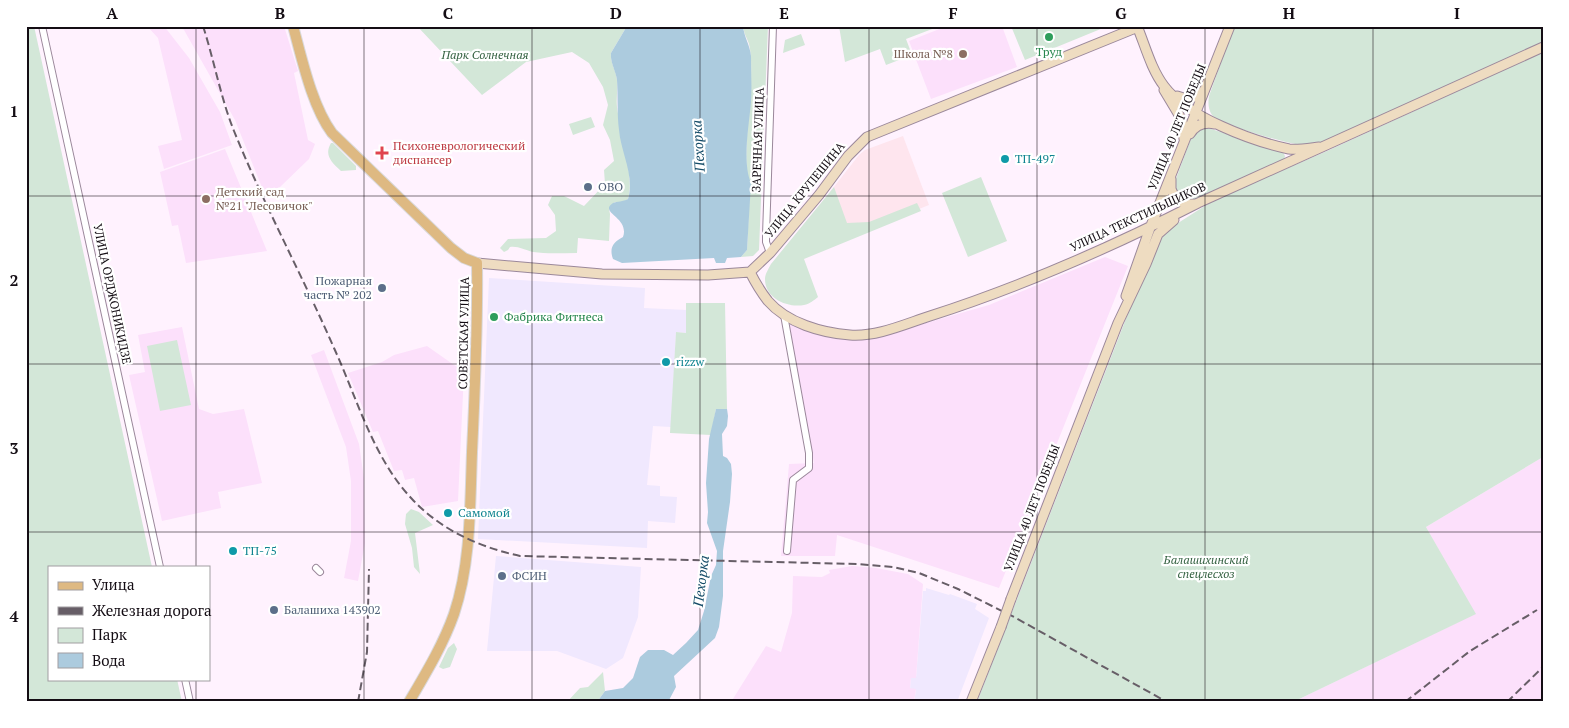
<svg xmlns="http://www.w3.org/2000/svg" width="1569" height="728" viewBox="0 0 1569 728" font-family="'PT Serif',serif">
<rect width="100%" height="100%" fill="#fff2fe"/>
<path fill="#f0e8fe" d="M489,278L645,288L644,308L687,310L686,333L676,332L671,427L653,426L647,485L660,486V496L677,497L675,523L648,521L647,548L478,539Z
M496,556L641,567L638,617L623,658L606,669L557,651H487Z
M926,588L949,595L950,594L977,604L975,609L989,618L957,702H914L916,690L910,689L911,678H916L923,591H926Z"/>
<path fill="#fce0fb" d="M147,26H164L189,58L220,112L232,145L164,169L158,146L182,140L158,38Z
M180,26H284L298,71L294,73L308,140L315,144L309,159L280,187L265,195L235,120L184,30Z
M947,26H1002L1017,67L931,99L909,41Z
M225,149L267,251L186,263L178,225L172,226L160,172Z
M1105,257L1128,266L999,588L837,535L835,556H781L789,464L814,463L787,322L826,336L852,340L884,335L989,305Z
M182,327L199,409L213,414L244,409L262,483L218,492L221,508L162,521L129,375L145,372L138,335Z
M427,346L464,372L458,501L422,507L414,478L405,480L402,470L394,471L378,431L373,432L348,373L382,362L394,355Z
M324,350L359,444L364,479L365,543L358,581L344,578L351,541V481L346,447L311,355Z
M1543,457V702H1293L1475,614L1426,527Z
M852,566L876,568L908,574L923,584L916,678H911L910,688L916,689L914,702H731L766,646L781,652L792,613L793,576L822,577L830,573L829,570Z"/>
<path fill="#fee5ee" d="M903,136L929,205L847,238L830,192L859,155L865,150Z"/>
<path fill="#d3e7d8" d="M26,26H34L152,567H49V679H177L182,702H26Z
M417,26H627L611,53C610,63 616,70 617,80C618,89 616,98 617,107C620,132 635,177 628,199L624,202H615L609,209L610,214L609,241L578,238L577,253C562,253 546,254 533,252C524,250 519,246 510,247L508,250L504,252L500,248L508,239L546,238L556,231L555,215L548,205L552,196H564L584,206L605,184L604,170L614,161L610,140L603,125L608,105L603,87L589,63L572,52L526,62L482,95Z
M743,26H768L759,250L753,256L741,257L747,250L750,184C741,161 751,110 751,83C751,71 752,56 749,44C747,38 744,34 743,26Z
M839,26H940L906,39L912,55L886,65L880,49L845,62Z
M1011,26H1108L1025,60Z
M1234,26H1543V43L1324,143C1316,145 1309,145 1301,145C1285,143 1220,125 1212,115C1208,109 1208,102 1209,96Z
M801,34L805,45L783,53L785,40Z
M1543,52V457L1426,527L1476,614L1293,702H977L1155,244L1175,225L1214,200L1327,151Z
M591,117L595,127L573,135L569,124Z
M1205,127L1283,152L1285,156L1284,161L1192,202L1177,198L1174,184L1193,133Z
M331,143H333L356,166V170L341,171C331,162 324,155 331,143Z
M981,177L1007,241L968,257L942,193Z
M834,187L847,223L869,222L917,203L921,211L804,259L818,297C814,300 810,304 804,305C788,308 765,299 765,279C765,274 769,268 771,264Z
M686,303H725L727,409H716L711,435L670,433L676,332L686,333Z
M177,340L191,405L160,411L147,346Z
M411,509L419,512L433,525L415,533L420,574L414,567L412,548L405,524L406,514Z
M454,643L457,649L450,667L443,669L439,667L448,648Z
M603,672L605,691L597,702H567L580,688L588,687Z"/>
<path fill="#accbde" d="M627,26H743C744,37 750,45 751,56C751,71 752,87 751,102C749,126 742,162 751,183L747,250L741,257L727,258L725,263H716L714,258L622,263L613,259C609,248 613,242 623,237C630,217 598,213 613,203C617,201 623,202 628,199C635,176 621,153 619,130C617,114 618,96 617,80C616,71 610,63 611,53Z
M716,409H727L728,416L727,426L722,434L723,456L727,458L731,464L732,474L730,502L723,551V596L719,627L715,638L674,676L676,687L668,702H597L605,691L623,688L633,678L640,657L648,650H664L673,655L686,643L698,630L704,611L711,576L716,565L717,551L707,523L708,512L706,483L709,439Z"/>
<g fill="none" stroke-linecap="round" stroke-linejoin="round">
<g stroke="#9b889b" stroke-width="8">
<path id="street" d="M42,26L160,567
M770,253L766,242V235L773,26
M784,315L809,453V468L793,480L787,551
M316,568L320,572
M185,679L190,702"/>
</g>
<g stroke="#9b889b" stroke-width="11">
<path id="secondary" d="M1137,26C1145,45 1151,69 1164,86C1187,117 1252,141 1289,149C1298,150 1310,148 1319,147
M1164,90L1182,120L1184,139
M1177,96C1188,100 1197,99 1205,89
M1190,134C1196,124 1205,122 1215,124
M1171,179V189L1176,200L1185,204H1195
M477,263L602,274L708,275L750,272L770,253L819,195L848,156L867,137L1138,27
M750,272C755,282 761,292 768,301C787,323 822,333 850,335C877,337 905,324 930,316C1023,286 1112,247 1198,203L1543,47
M1126,296L1150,228L1230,26
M1011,599L1118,323L1146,264L1158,234L1174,220
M971,702L1001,627"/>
</g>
<g stroke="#d9d8d9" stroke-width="12">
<path id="primary" d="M293,26C302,59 312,106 332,133L451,248L464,258L477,263C478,326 475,389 472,452C470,506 471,563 454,614C443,645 426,673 409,702"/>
</g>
<use href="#street" stroke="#fff" stroke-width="6"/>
<use href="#secondary" stroke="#eedcc1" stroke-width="9"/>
<use href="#primary" stroke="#deb982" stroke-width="10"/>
<path stroke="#675e67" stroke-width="2" stroke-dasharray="8 4" stroke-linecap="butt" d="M203,26C214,60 221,99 234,131C264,205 302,275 334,348C357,398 373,458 412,499C441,530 479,547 520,556L857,564L893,567L919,573L958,589L1014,617L1167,702
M358,702L367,652L369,569
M1405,702L1470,651L1537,610
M1507,702L1543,667"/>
<g stroke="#9b889b" stroke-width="11" stroke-linecap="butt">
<path id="secondary-bridge" d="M1001,627L1011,599"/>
</g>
<use href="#secondary-bridge" stroke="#eedcc1" stroke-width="9"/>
</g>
<path fill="none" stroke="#140d14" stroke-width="1" stroke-opacity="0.55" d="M196,26V567M364,26V702M532,26V702M700,26V702M869,26V702M1037,26V702M1205,26V702M1373,26V702M26,196H1543M26,364H1543M26,532H1543M196,679V702"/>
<g fill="#2e9e5b" stroke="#fff" stroke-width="2">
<circle cx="1049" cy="37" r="5"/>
<circle cx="494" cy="317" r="5"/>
</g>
<g fill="#8d6e63" stroke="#fff" stroke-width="2">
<circle cx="963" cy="54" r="5"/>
<circle cx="206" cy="199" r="5"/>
</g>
<path fill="#e0444e" stroke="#fff" stroke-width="2" d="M379.5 145.5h5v5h5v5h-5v5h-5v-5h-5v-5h5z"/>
<g fill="#0f9aa8" stroke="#fff" stroke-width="2">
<circle cx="1005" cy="159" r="5"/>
<circle cx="666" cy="362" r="5"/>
<circle cx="448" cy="513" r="5"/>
<circle cx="233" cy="551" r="5"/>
</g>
<g fill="#5c6f8a" stroke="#fff" stroke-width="2">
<circle cx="588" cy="187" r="5"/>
<circle cx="382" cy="288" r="5"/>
<circle cx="502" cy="576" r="5"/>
<circle cx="274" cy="610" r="5"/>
</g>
<g text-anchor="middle" stroke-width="4.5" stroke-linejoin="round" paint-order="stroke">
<g font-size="12" fill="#27864d" stroke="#fff">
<text x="1049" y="56">Труд</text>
<text x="504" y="321" text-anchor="start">Фабрика Фитнеса</text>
</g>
<g font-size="12" fill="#785e54" stroke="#fff" text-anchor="end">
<text x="953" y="58">Школа №8</text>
<text x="216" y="196" text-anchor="start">Детский сад<tspan x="216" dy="14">№21 "Лесовичок"</tspan></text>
</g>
<g font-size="12" font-style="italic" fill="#356242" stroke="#fff">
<text x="485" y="59">Парк Солнечная</text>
<text x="1206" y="564">Балашихинский<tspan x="1206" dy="14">спецлесхоз</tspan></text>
</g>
<g font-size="12" fill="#140d14" stroke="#fff">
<text transform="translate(1177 127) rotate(-68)" y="4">УЛИЦА 40 ЛЕТ ПОБЕДЫ</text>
<text transform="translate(758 140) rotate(-88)" y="4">ЗАРЕЧНАЯ УЛИЦА</text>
<text transform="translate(805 190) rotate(-51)" y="4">УЛИЦА КРУПЕШИНА</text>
<text transform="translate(1138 217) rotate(-25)" y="4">УЛИЦА ТЕКСТИЛЬЩИКОВ</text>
<text transform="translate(112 294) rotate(78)" y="4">УЛИЦА ОРДЖОНИКИДЗЕ</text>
<text transform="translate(464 333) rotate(-89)" y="4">СОВЕТСКАЯ УЛИЦА</text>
<text transform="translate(1032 508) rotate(-69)" y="4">УЛИЦА 40 ЛЕТ ПОБЕДЫ</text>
</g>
<g font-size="12" fill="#be3a42" stroke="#fff" text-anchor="start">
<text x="393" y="150">Психоневрологический<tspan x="393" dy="14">диспансер</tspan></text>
</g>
<g font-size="12" fill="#0d838f" stroke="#fff" text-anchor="start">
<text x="1015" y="163">ТП-497</text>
<text x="676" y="366">rizzw</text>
<text x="458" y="517">Самомой</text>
<text x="243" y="555">ТП-75</text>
</g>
<g font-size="12" fill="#4e5e75" stroke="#fff" text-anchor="start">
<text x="598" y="191">ОВО</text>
<text x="372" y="285" text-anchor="end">Пожарная<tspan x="372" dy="14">часть № 202</tspan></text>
<text x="512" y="580">ФСИН</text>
<text x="284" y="614">Балашиха 143902</text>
</g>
<g font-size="14" font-style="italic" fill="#154c68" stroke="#fff">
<text transform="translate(698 146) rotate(-94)" y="5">Пехорка</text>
<text transform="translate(701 581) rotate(-83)" y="5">Пехорка</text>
</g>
</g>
<rect width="1569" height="728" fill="none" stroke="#ffffff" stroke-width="55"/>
<rect x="48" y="566" width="162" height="115" fill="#ffffff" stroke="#a19ea1"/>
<rect x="58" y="582" width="25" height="8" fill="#deb982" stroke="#a19ea1"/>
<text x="92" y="590" font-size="15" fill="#140d14">Улица</text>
<rect x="58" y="607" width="25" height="8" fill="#675e67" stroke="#a19ea1"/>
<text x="92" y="616" font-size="15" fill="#140d14">Железная дорога</text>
<rect x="58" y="628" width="25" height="15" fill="#d3e7d8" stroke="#a19ea1"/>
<text x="92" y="640" font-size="15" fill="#140d14">Парк</text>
<rect x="58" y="653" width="25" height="15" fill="#accbde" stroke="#a19ea1"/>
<text x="92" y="666" font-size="15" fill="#140d14">Вода</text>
<rect x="28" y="28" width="1514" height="672" fill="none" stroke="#140d14" stroke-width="2"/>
<g font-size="16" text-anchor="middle" font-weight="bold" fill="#140d14">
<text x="112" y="19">A</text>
<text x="280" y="19">B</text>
<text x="448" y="19">C</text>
<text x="616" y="19">D</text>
<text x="784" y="19">E</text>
<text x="953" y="19">F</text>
<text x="1121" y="19">G</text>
<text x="1289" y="19">H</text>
<text x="1457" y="19">I</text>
<text x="14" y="117">1</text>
<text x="14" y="286">2</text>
<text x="14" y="454">3</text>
<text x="14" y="622">4</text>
</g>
</svg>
